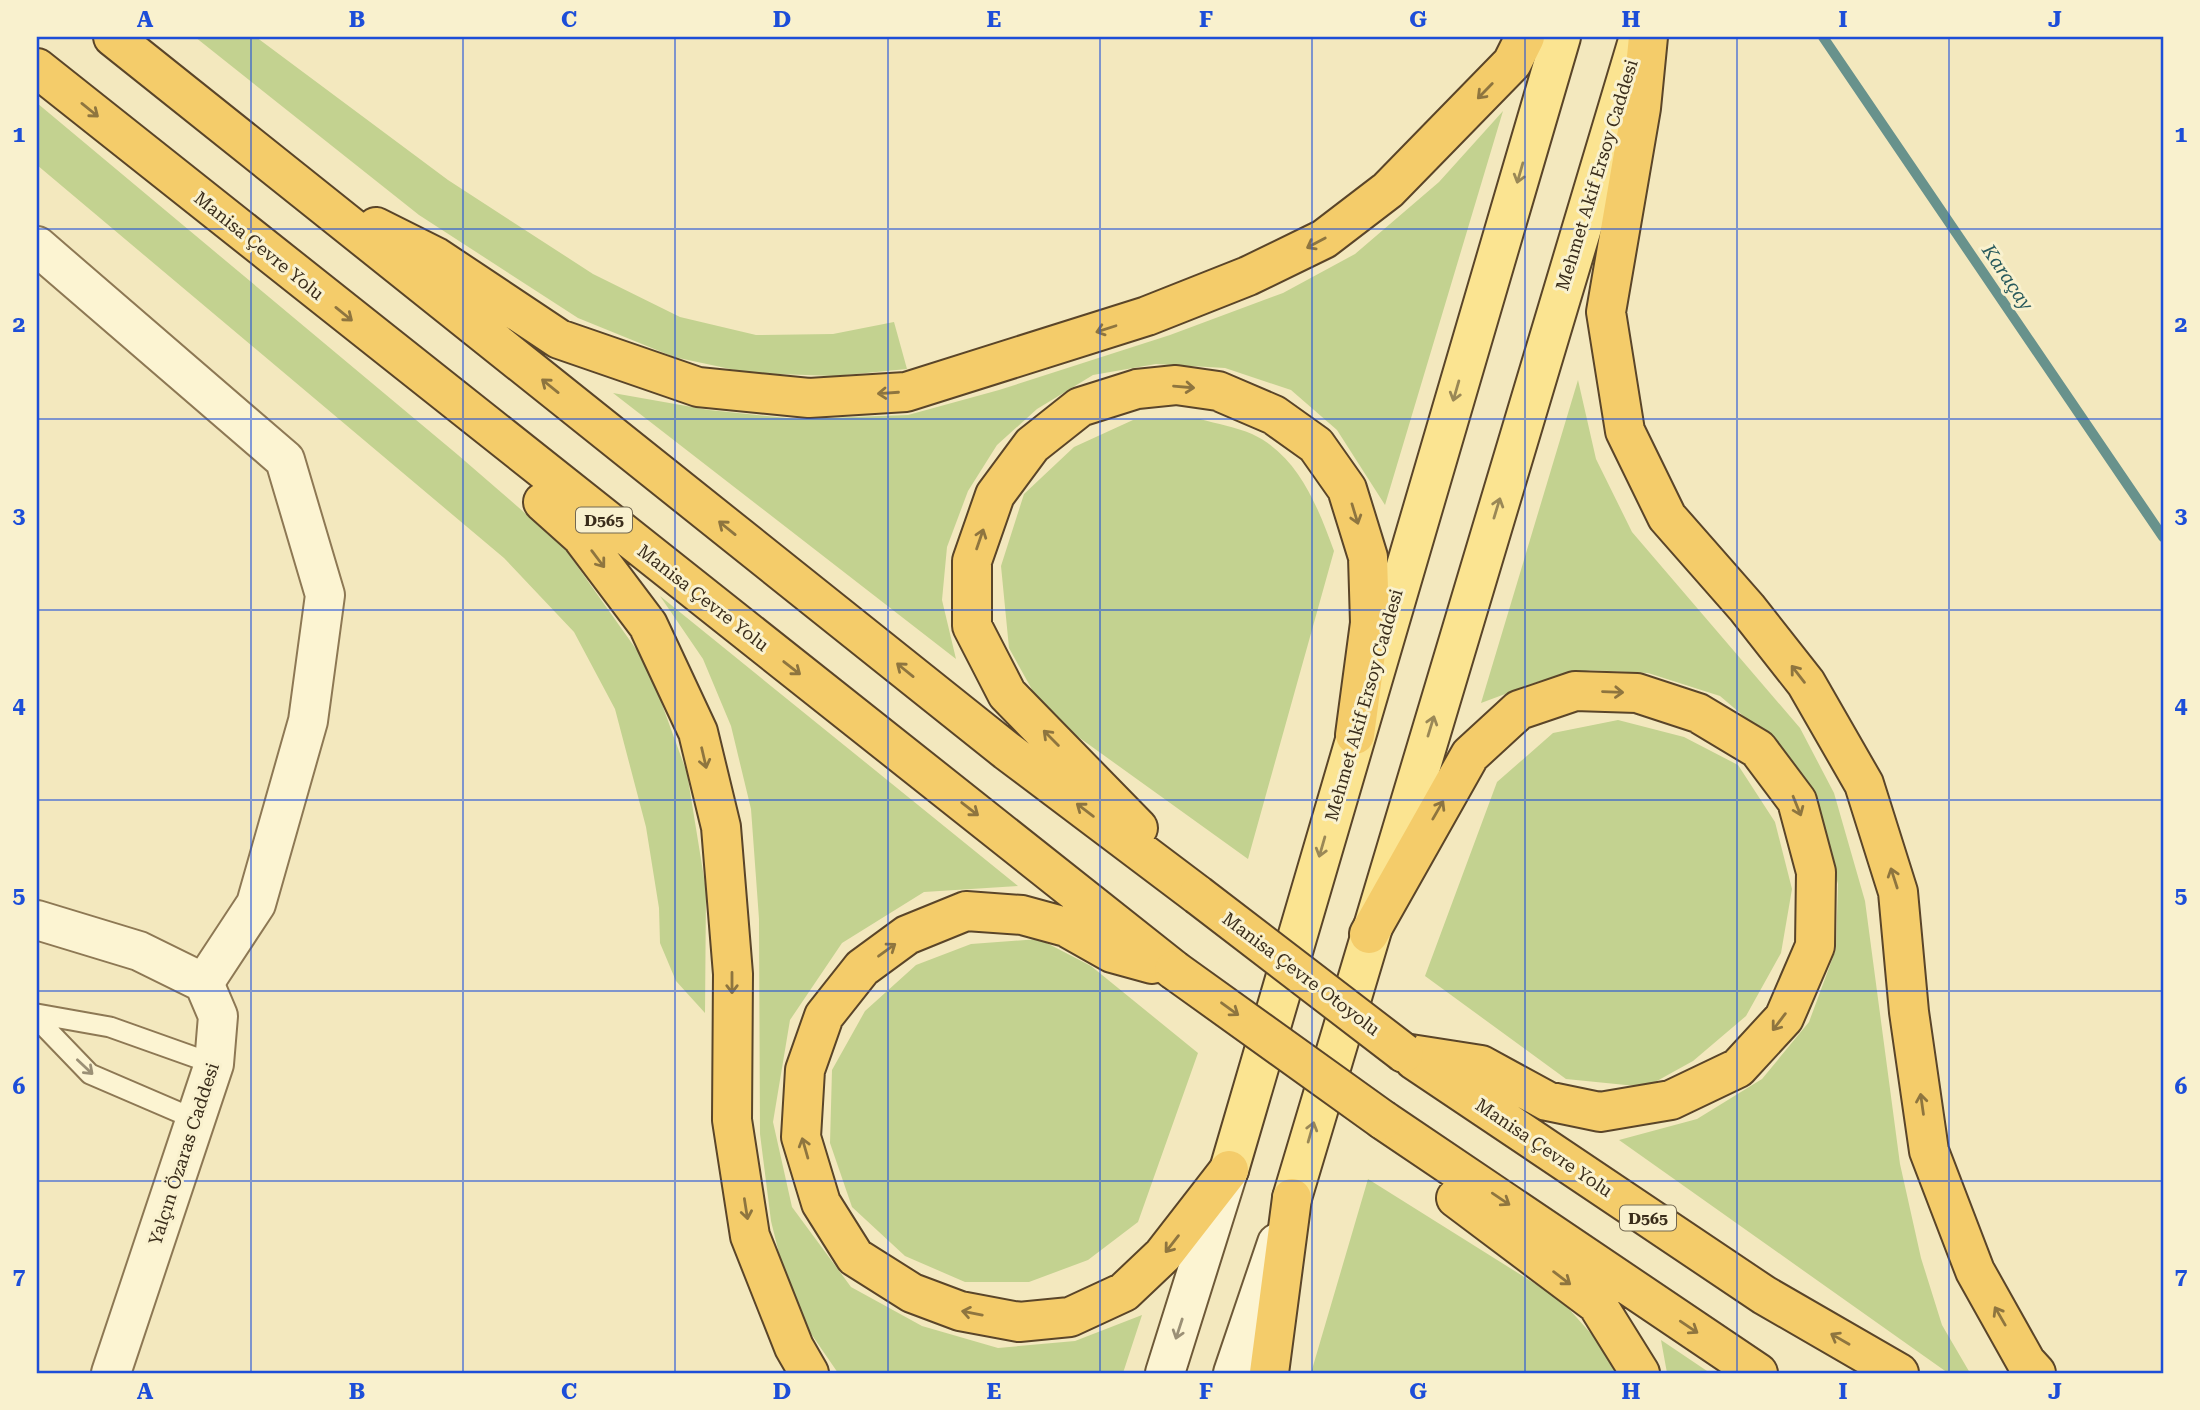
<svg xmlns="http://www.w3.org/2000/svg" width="2200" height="1410" viewBox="0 0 2200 1410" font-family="'Roboto Serif',serif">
<rect width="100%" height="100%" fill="#f3e8be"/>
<path fill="#c3d290" d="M195,37H256L448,180L593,274L680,317L756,335L833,334L894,322L907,369L835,376L749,373L674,357L578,318L419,215Z
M37,103L458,455L563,546L648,666L687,773L706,890L705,1013L676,981L660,943L659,908L646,827L615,709L574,632L504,558L37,165Z
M1503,111L1385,505L1337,430L1291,390L1225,368L1156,364L1093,375L1037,409L997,445L968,491L947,547L942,600L956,659L613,393L709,410L797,419L908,415L999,390L1170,335L1283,293L1355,254L1439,182Z
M1578,380L1596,459L1632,532L1800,728L1834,793L1865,901L1900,1164L1921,1258L1942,1325L1970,1373H1948L1619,1140L1697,1119L1762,1079L1809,1022L1836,949L1838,884L1820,810L1780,747L1720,696L1648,673L1590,670L1540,681L1481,703Z
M1200,419C1217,424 1236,427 1252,434C1298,455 1318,507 1334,551L1248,859L1045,713L1009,648L1001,566L1024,494L1074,447L1133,420Z
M660,596L1018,886L924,892L842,943L790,1020L773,1122L792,1207L851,1287L922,1326L998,1348L1075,1341L1142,1315L1123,1373H838L792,1306L771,1221L760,1134L759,919L751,809L731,726L703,659Z
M1618,720L1684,737L1738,765L1775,822L1792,889L1781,953L1746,1016L1693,1061L1646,1087L1566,1079L1425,976L1497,782L1553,733Z
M1039,939L1091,966L1198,1053L1138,1222L1088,1260L1029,1282H965L905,1256L852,1207L830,1143L832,1070L865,1011L916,965L971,944Z
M1368,1179L1561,1300L1610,1355L1617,1373H1311Z
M1661,1340L1710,1373H1667Z"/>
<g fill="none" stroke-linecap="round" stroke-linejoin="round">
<path stroke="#68928c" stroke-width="10" d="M1823,37L2163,537"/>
<g stroke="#8d7854" stroke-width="23">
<path id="service" d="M37,1014L110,1027L214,1064
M37,1019L90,1074L197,1120"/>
</g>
<g stroke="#8d7854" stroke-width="42">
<path id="minor" d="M37,246L285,460L325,595L308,721L256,904L204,983"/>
</g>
<g stroke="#8d7854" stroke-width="42">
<path id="tertiary" d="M37,920L139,951L204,983L218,1016L214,1064L111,1373"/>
</g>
<g stroke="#6e5938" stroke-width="42">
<path id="secondary" d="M1165,1373L1228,1172
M1233,1373L1277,1243"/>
</g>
<g stroke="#5a4529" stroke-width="42">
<path id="primary" d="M1229,1170L1561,37
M1292,1198L1639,37"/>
</g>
<g stroke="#5a4529" stroke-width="42">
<path id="trunk" d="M113,37L1007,751L1198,895
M1648,37L1641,108L1606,312L1625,431L1667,517L1747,608L1806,683L1864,784L1898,892L1909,1012L1929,1151L1975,1271L2026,1362L2036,1373
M37,68L1174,970
M376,227L436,257L559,339L698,387L809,398L906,392L1147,316L1248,276L1324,239L1388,190L1512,63L1525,37
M543,502L581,536L648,625L698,732L721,827L733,974L732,1120L750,1236L794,1347L809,1373
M1138,828L1007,694L972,626V561L995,495L1032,445L1080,407L1137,389L1176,385L1218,391L1274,415L1316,445L1347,489L1368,557L1370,623L1355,735
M1369,934L1470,755L1519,710L1575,691L1637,693L1698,713L1758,749L1797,801L1816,872L1815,946L1784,1018L1738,1068L1671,1100L1600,1112L1547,1101L1481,1065L1404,1053
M1152,964L1112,953L1066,927L1022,915L966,911L907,935L862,968L824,1016L805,1070L801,1137L821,1203L855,1257L912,1293L960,1311L1019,1322L1070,1317L1124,1292L1163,1255L1229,1170
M1414,1060L1764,1295L1899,1373
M1383,1120L1758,1373
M1456,1198L1597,1304L1640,1373
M1269,1373L1292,1198"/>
</g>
<use href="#service" stroke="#fcf4d2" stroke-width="19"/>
<use href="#minor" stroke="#fcf4d2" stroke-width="38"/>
<use href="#tertiary" stroke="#fcf4d2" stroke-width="38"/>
<use href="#secondary" stroke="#fcf4d2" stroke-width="38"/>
<use href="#primary" stroke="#fbe491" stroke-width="38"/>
<use href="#trunk" stroke="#f4cc6a" stroke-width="38"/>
<g stroke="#5a4529" stroke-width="42" stroke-linecap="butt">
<path id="trunk-bridge" d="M1198,895L1404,1053
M1174,970L1383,1120"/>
</g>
<use href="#trunk-bridge" stroke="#f4cc6a" stroke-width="38"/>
</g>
<defs><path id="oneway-shaft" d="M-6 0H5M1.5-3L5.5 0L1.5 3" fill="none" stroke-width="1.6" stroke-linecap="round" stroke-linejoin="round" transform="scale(1.75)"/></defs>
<g stroke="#8e753f">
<use href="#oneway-shaft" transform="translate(1485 91) rotate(134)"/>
<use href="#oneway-shaft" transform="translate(90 110) rotate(39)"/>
<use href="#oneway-shaft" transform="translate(1316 243) rotate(152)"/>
<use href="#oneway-shaft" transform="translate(344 314) rotate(39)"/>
<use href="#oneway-shaft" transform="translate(1106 329) rotate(162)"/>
<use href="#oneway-shaft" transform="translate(550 386) rotate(-141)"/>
<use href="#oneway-shaft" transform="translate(1184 387) rotate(5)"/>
<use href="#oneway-shaft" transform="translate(888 393) rotate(176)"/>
<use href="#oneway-shaft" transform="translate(1355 514) rotate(73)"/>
<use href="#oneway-shaft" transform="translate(727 528) rotate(-141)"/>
<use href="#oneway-shaft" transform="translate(980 539) rotate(-71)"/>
<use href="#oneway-shaft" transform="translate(598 559) rotate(53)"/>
<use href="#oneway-shaft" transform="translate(792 668) rotate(38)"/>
<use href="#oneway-shaft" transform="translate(905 670) rotate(-141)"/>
<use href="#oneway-shaft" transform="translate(1798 674) rotate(-128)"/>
<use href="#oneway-shaft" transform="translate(1613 692) rotate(2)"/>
<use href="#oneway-shaft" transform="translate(1051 738) rotate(-135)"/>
<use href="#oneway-shaft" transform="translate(704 758) rotate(77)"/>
<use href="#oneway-shaft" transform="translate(1797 806) rotate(68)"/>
<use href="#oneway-shaft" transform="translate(970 809) rotate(38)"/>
<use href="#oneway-shaft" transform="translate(1085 810) rotate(-143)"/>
<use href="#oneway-shaft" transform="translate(1438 810) rotate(-60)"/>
<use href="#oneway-shaft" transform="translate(1894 878) rotate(-108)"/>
<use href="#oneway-shaft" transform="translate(887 950) rotate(-36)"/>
<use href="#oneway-shaft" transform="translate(732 983) rotate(90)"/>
<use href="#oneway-shaft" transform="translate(1230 1009) rotate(36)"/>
<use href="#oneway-shaft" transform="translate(1779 1022) rotate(127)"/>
<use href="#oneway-shaft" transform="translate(1922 1104) rotate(-98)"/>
<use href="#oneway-shaft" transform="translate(805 1148) rotate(-106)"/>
<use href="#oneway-shaft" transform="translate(1501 1199) rotate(34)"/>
<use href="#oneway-shaft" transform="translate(746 1209) rotate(81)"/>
<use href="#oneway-shaft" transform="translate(1172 1244) rotate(128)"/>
<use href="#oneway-shaft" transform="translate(1562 1278) rotate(37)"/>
<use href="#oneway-shaft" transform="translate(972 1313) rotate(-169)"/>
<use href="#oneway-shaft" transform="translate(2000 1316) rotate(-120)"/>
<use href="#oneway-shaft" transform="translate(1689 1327) rotate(34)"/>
<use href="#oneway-shaft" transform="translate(1840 1339) rotate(-150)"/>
</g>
<g stroke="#9a8856">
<use href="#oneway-shaft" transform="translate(1520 173) rotate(106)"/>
<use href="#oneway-shaft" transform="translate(1456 391) rotate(106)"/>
<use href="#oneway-shaft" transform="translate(1497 508) rotate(-73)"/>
<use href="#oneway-shaft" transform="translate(1431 726) rotate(-73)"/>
<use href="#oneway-shaft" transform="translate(1322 847) rotate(106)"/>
<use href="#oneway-shaft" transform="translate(1311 1132) rotate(-74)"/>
</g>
<g stroke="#9b9076">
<use href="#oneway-shaft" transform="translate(85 1067) rotate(43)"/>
<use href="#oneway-shaft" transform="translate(1179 1329) rotate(108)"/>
</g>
<path fill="none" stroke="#1d4ed8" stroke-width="2" stroke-opacity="0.55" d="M251,37V1373M463,37V1373M675,37V1373M888,37V1373M1100,37V1373M1312,37V1373M1525,37V1373M1737,37V1373M1949,37V1373M37,229H2163M37,419H2163M37,610H2163M37,800H2163M37,991H2163M37,1181H2163"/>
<g text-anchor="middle" stroke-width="6" stroke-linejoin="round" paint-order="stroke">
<g fill="#f9f1ce" stroke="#736851" stroke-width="2">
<rect x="576" y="507.5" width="56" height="25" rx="5"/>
<rect x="1620" y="1205.5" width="56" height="25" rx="5"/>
</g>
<g font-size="16" font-weight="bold" fill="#3a2d1b">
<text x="604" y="526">D565</text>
<text x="1648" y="1224">D565</text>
</g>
<g font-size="18" fill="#3a2d1b" stroke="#f9f1ce">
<text transform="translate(1597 175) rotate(-73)" y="6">Mehmet Akif Ersoy Caddesi</text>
<text transform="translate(259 246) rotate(39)" y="6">Manisa Çevre Yolu</text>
<text transform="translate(703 598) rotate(38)" y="6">Manisa Çevre Yolu</text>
<text transform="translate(1364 705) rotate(-74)" y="6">Mehmet Akif Ersoy Caddesi</text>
<text transform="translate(1301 974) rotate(37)" y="6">Manisa Çevre Otoyolu</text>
<text transform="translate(1544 1148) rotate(34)" y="6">Manisa Çevre Yolu</text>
<text transform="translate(184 1154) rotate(-72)" y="6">Yalçın Özaras Caddesi</text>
</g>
<g font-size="19" font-style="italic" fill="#285a5c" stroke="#f9f1ce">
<text transform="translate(2008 277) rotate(56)" y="7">Karaçay</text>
</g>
</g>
<rect width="2200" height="1410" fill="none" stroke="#f9f1ce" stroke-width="77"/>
<rect x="38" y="38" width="2124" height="1334" fill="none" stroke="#1d4ed8" stroke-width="2.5"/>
<g font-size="23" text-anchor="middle" font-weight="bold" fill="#1d4ed8">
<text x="145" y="27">A</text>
<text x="357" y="27">B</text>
<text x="569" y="27">C</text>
<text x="782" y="27">D</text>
<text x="994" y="27">E</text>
<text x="1206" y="27">F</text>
<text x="1418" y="27">G</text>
<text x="1631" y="27">H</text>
<text x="1843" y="27">I</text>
<text x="2055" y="27">J</text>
<text x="19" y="142">1</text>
<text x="2181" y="142">1</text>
<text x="19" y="332">2</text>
<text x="2181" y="332">2</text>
<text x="19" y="523">3</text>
<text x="2181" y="523">3</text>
<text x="19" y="713">4</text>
<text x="2181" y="713">4</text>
<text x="19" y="903">5</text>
<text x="2181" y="903">5</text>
<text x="19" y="1094">6</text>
<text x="2181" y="1094">6</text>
<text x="19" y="1284">7</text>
<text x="2181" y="1284">7</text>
<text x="145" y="1399">A</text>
<text x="357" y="1399">B</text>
<text x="569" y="1399">C</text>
<text x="782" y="1399">D</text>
<text x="994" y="1399">E</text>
<text x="1206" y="1399">F</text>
<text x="1418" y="1399">G</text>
<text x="1631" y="1399">H</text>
<text x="1843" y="1399">I</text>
<text x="2055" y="1399">J</text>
</g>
</svg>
